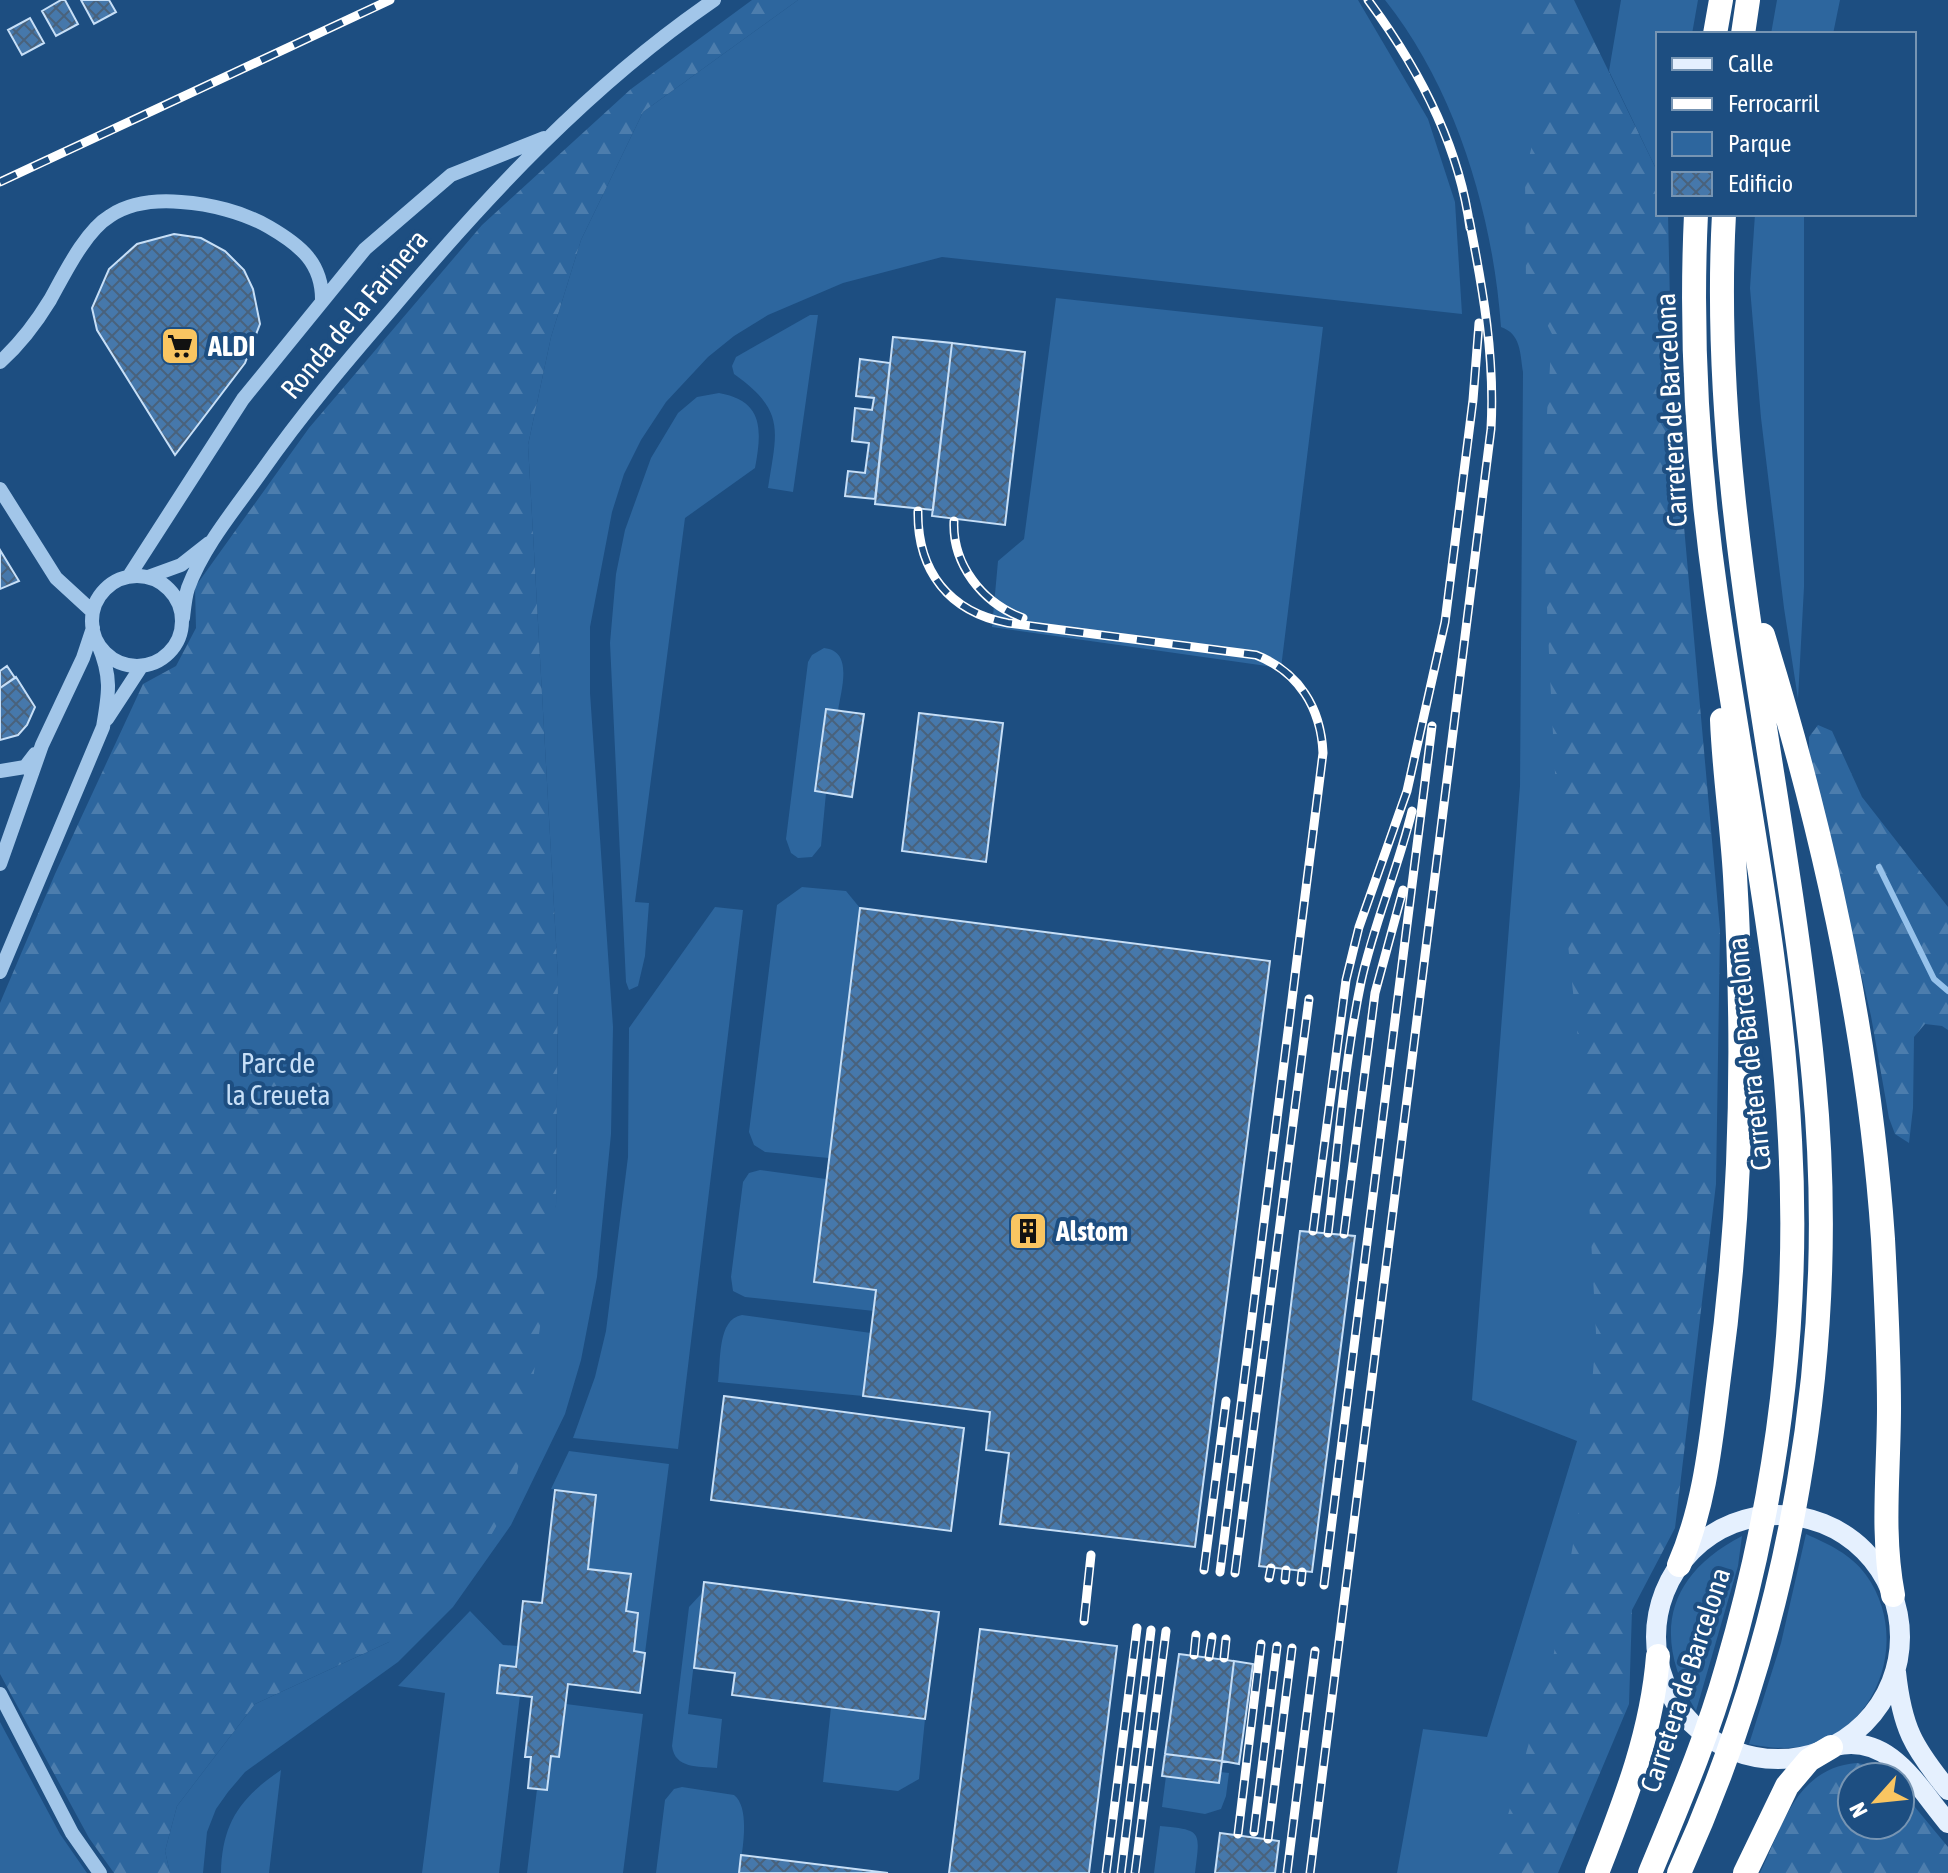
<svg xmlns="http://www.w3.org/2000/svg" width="1948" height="1873" viewBox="0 0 1948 1873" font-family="'Asap Condensed',sans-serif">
<defs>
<pattern id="forest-firs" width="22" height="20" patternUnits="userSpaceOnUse" patternTransform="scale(2)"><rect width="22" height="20" fill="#2d669e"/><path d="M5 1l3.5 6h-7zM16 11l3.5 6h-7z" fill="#4c7dad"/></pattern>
<pattern id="building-cross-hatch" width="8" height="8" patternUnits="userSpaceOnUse" patternTransform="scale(2)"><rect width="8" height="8" fill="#4678ab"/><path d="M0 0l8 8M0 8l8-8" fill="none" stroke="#49627c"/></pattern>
</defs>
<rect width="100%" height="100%" fill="#1d4e81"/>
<path fill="#2d669e" d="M798,0H1358L1428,119L1455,202L1462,314L942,257L843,283L768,315L734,336L708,357L666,402L641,440L624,474L612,512L590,627V693L613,1027L611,1134L597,1277L581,1360L565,1414L511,1525L453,1607L398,1662L245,1772L228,1792L216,1809L207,1832L203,1873H170L165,1851L177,1806L255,1704L389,1642L556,1205L558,978L528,445L551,337L581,240L643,112Z
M1385,0H1533L1552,42L1602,1186L1601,1408L1570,1628L1499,1873H1397L1423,1729L1487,1737L1577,1441L1472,1400L1520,786L1523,372C1520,353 1521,334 1501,327C1493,215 1456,89 1385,0Z
M1621,0H1698L1692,34H1658V173L1609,71Z
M1777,0H1840L1833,34H1771Z
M1755,214H1804V587L1798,699L1784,608L1761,418L1750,288Z
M1056,298L1323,327L1281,668L992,627L998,561L1024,539Z
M810,315H818L793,492L768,488C777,430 786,411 734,374L732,366L736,357Z
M719,393C764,401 762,430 755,468L685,518L635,902L649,903L645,956L638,986L629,990L626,982L610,643L616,574L625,530L651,458L678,413L697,397Z
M824,648C854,651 841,690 838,711L826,709L815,791L826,793L821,846L812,857L798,858L791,853L786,839L808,662L812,655Z
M802,887L846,891L860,908L829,1158L765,1152L754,1145L749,1132L777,905Z
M715,907L743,910L678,1449L573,1438L595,1377L606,1331L628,1157L629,1028Z
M760,1170L826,1179L814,1282L876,1290L874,1311L745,1297L733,1291L731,1277L743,1182L749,1173Z
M742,1315L871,1333L863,1396L718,1382C721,1361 717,1319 742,1315Z
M569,1451L669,1464L645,1653L634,1651L638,1613L626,1611L630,1574L588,1569L596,1495L551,1489Z
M1806,1534C1828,1544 1851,1554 1866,1575C1909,1634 1882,1725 1810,1745C1789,1750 1769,1748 1749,1744L1781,1643Z
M1742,1536L1738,1566L1696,1711C1652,1637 1665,1576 1742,1536Z
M702,1593L688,1714L722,1719L717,1768C698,1766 675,1769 672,1746L689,1607Z
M470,1611L503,1645L518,1646L516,1667L500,1665L497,1692L520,1695L499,1873H422L445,1693L398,1686Z
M566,1704L643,1714L623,1873H527L537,1789L551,1756L559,1757Z
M831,1707L925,1719L919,1779L898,1791L823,1782Z
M0,1722L60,1834L87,1873H0Z
M281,1770L269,1873H221C222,1823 240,1798 281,1770Z
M1220,1772L1229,1773L1226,1796L1221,1809L1205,1814L1162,1807L1166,1776Z
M682,1787L734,1795C751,1808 742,1853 739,1873H656L665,1800L674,1789Z
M1160,1826C1203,1830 1200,1831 1195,1873H1154Z"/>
<path fill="url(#forest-firs)" d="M752,0H798L643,112L581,240L551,337L528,445L558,978L556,1205L532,1388L513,1497L465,1581L389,1642L255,1704L177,1806L165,1851L170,1873H114L89,1838L0,1674V1003L55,874L143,684L176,666L196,628L195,587L309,428L482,225L631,89Z
M1509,0H1574L1658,173V214H1668L1672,392L1720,930L1716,1184L1675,1528L1632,1610L1629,1704L1558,1873H1491L1552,1664L1585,1476L1596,1333L1583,1086L1560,869L1550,676L1542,493L1552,334L1526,284L1525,174L1544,96Z
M1818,725L1832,731L1862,797L1948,907V1030L1942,1026L1925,1024L1914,1037L1913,1108L1909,1143L1895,1134L1889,1118L1871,1016L1809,751V737Z
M1857,1763L1873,1766L1889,1777H1852V1825H1900V1789L1948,1847V1873H1760C1783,1825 1796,1768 1857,1763Z"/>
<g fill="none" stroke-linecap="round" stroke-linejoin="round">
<path stroke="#96c2eb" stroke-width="6" d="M1879,867L1934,979L1948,991"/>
</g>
<path fill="url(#building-cross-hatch)" stroke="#c7dff7" stroke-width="2" d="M61,0H65L78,24L56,36L42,11Z
M81,0H109L116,12L94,24Z
M30,18L44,43L22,55L8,30Z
M174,234L201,238L225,251L244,270L253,289L260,324L245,363L175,455L97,330L92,308L109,269L137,244Z
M893,337L952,343L933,510L875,504Z
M952,343L1025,352L1005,525L932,516Z
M860,359L890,363L875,499L845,496L848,471L865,473L869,443L852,441L855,408L872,410L874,398L856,396Z
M0,550L19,581L0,589Z
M7,666L15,678L0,688V671Z
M16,677L35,707L27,725L18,735L0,740V688Z
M826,709L864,714L852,797L815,791Z
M919,713L1003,723L986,862L902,851Z
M860,908L1270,961L1195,1547L1000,1524L1009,1453L986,1450L990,1412L863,1396L876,1290L814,1282Z
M1300,1231L1355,1236L1312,1572L1259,1566Z
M724,1396L964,1428L951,1531L711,1500Z
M555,1490L596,1495L588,1569L631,1574L626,1611L638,1613L634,1651L645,1653L640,1693L568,1684L559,1757L551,1756L547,1790L528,1788L531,1757H525L532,1697L497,1693L500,1665L516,1667L523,1601L542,1603Z
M704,1582L939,1612L925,1719L732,1695L735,1673L694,1668Z
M980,1629L1117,1646L1089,1873H949Z
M1179,1654L1234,1661L1222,1761L1165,1754Z
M1234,1661L1253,1664L1239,1764L1222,1761Z
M1165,1754L1222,1761L1219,1783L1162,1776Z
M1220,1833L1279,1841L1275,1873H1215Z
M741,1855L888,1873H739Z"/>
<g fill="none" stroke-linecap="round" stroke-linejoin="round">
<path stroke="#a2c6e9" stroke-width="14" d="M0,362C20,344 36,323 50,300C64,275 85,231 110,216C131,202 157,200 181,202C210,204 243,212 269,227C300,245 323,263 322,302
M0,489L56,578L93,612
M129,576L243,399L365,249L451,175L544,138
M92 621a45 45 0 1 1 90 0a45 45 0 1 1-90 0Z
M148,577L181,565L209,543
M183,618C184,609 185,597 188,588C204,545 236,508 262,471C302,414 346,362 391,310C487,196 590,85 714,0
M107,719L141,667
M0,771L25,767L35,754
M0,864L42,745L83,658L93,628
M0,972L103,727C109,693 112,677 98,644
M0,1694L72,1833L100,1873"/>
<path stroke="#e5f0fe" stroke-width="20" d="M1656 1637a122 122 0 1 1 244 0a122 122 0 1 1-244 0Z
M1896,1672C1902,1728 1913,1747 1948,1790
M1835,1746C1890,1733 1917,1786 1948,1823"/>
<path stroke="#fff" stroke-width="24" d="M1715,34L1721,0
M1743,34L1748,0
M1763,635C1824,832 1869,1033 1883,1239C1886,1295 1889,1351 1889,1408C1889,1472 1881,1532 1893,1595
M1679,1565C1705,1506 1711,1440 1719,1377C1742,1211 1745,1043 1735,876C1732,824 1724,772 1722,720
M1597,1873C1625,1801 1652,1733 1658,1656
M1650,1873C1678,1805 1707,1738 1727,1667C1777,1496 1800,1318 1790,1140C1781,956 1741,775 1716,594C1698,468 1690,341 1696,214
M1679,1873C1791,1627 1840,1350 1814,1080C1787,791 1708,506 1724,214
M1745,1873L1787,1786L1809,1760L1831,1747"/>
<g stroke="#fff" stroke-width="9">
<path id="rail" d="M1368,0C1417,66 1459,145 1470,228
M0,182L390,0
M918,511C917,571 949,612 1008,623L1256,655C1299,672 1321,708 1323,753L1220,1572
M954,521C952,564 982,603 1023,618
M1313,1231L1346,980L1359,927L1407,791L1445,622L1473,400L1479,323
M1328,1233C1338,1150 1344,1064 1361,982C1374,923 1398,869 1412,811
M1344,1234L1375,993L1403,890
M1204,1570L1226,1401
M1235,1573L1309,999
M1269,1578L1271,1568
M1285,1580L1286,1570
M1301,1582L1302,1572
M1324,1585L1432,726
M1084,1621L1091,1555
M1194,1655L1196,1635
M1209,1657L1212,1637
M1224,1658L1226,1639
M1254,1832L1277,1646
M1238,1834L1261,1644
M1268,1839L1292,1648
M1106,1873L1137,1628
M1121,1873L1151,1630
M1135,1873L1166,1631
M1287,1873L1315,1651
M1310,1873L1491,429C1495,357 1483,289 1469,219"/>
</g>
<use href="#rail" stroke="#1d4e81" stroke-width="6" stroke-dasharray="18" stroke-linecap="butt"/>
</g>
<defs>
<g id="supermarket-square" transform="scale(2)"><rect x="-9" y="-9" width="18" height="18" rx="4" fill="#f9c561" stroke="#1d4e81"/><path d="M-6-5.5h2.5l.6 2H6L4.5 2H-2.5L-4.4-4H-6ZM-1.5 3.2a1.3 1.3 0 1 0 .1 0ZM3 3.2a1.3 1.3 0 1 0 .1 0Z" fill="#111"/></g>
<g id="building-square" transform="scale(2)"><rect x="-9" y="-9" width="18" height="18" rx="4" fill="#f9c561" stroke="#1d4e81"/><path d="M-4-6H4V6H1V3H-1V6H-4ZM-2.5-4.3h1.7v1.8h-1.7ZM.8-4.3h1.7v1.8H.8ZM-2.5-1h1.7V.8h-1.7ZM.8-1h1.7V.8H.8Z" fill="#111"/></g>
</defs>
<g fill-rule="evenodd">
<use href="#supermarket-square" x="180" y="346"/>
<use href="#building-square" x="1028" y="1231"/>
</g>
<g text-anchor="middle" stroke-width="8" stroke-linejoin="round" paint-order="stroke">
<g font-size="28" fill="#fff" stroke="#1d4e81">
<text transform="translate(354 314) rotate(-50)" y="10">Ronda de la Farinera</text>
<text transform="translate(1671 410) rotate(-93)" y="10">Carretera de Barcelona</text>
<text transform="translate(1749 1054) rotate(-96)" y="10">Carretera de Barcelona</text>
<text transform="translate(1685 1680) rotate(-72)" y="10">Carretera de Barcelona</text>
</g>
<g font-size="28" font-weight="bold" fill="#fff" stroke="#1d4e81" text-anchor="start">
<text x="208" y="356">ALDI</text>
<text x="1056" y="1241">Alstom</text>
</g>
<g font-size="28" fill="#c7dff7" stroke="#1d4e81">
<text x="278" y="1073">Parc de<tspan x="278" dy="32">la Creueta</tspan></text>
</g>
</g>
<rect x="1656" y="32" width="260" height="184" fill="#1d4e81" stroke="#7795b3" stroke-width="2"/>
<rect x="1672" y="58" width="40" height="12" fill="#e5f0fe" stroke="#7795b3" stroke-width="2"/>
<text x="1728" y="72" font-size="24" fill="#ffffff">Calle</text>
<rect x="1672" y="98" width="40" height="12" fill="#ffffff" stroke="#7795b3" stroke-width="2"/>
<text x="1728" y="112" font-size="24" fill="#ffffff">Ferrocarril</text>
<rect x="1672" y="132" width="40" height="24" fill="#2d669e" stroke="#7795b3" stroke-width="2"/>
<text x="1728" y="152" font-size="24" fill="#ffffff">Parque</text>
<rect x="1672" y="172" width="40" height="24" fill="url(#building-cross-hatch)" stroke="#7795b3" stroke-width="2"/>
<text x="1728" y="192" font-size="24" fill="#ffffff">Edificio</text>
<g transform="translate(1876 1801) rotate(243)"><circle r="38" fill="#1d4e81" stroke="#7795b3" stroke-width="2"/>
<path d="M0-6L14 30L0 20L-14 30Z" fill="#f9c561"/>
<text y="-12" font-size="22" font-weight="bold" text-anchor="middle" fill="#ffffff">N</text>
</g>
</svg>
